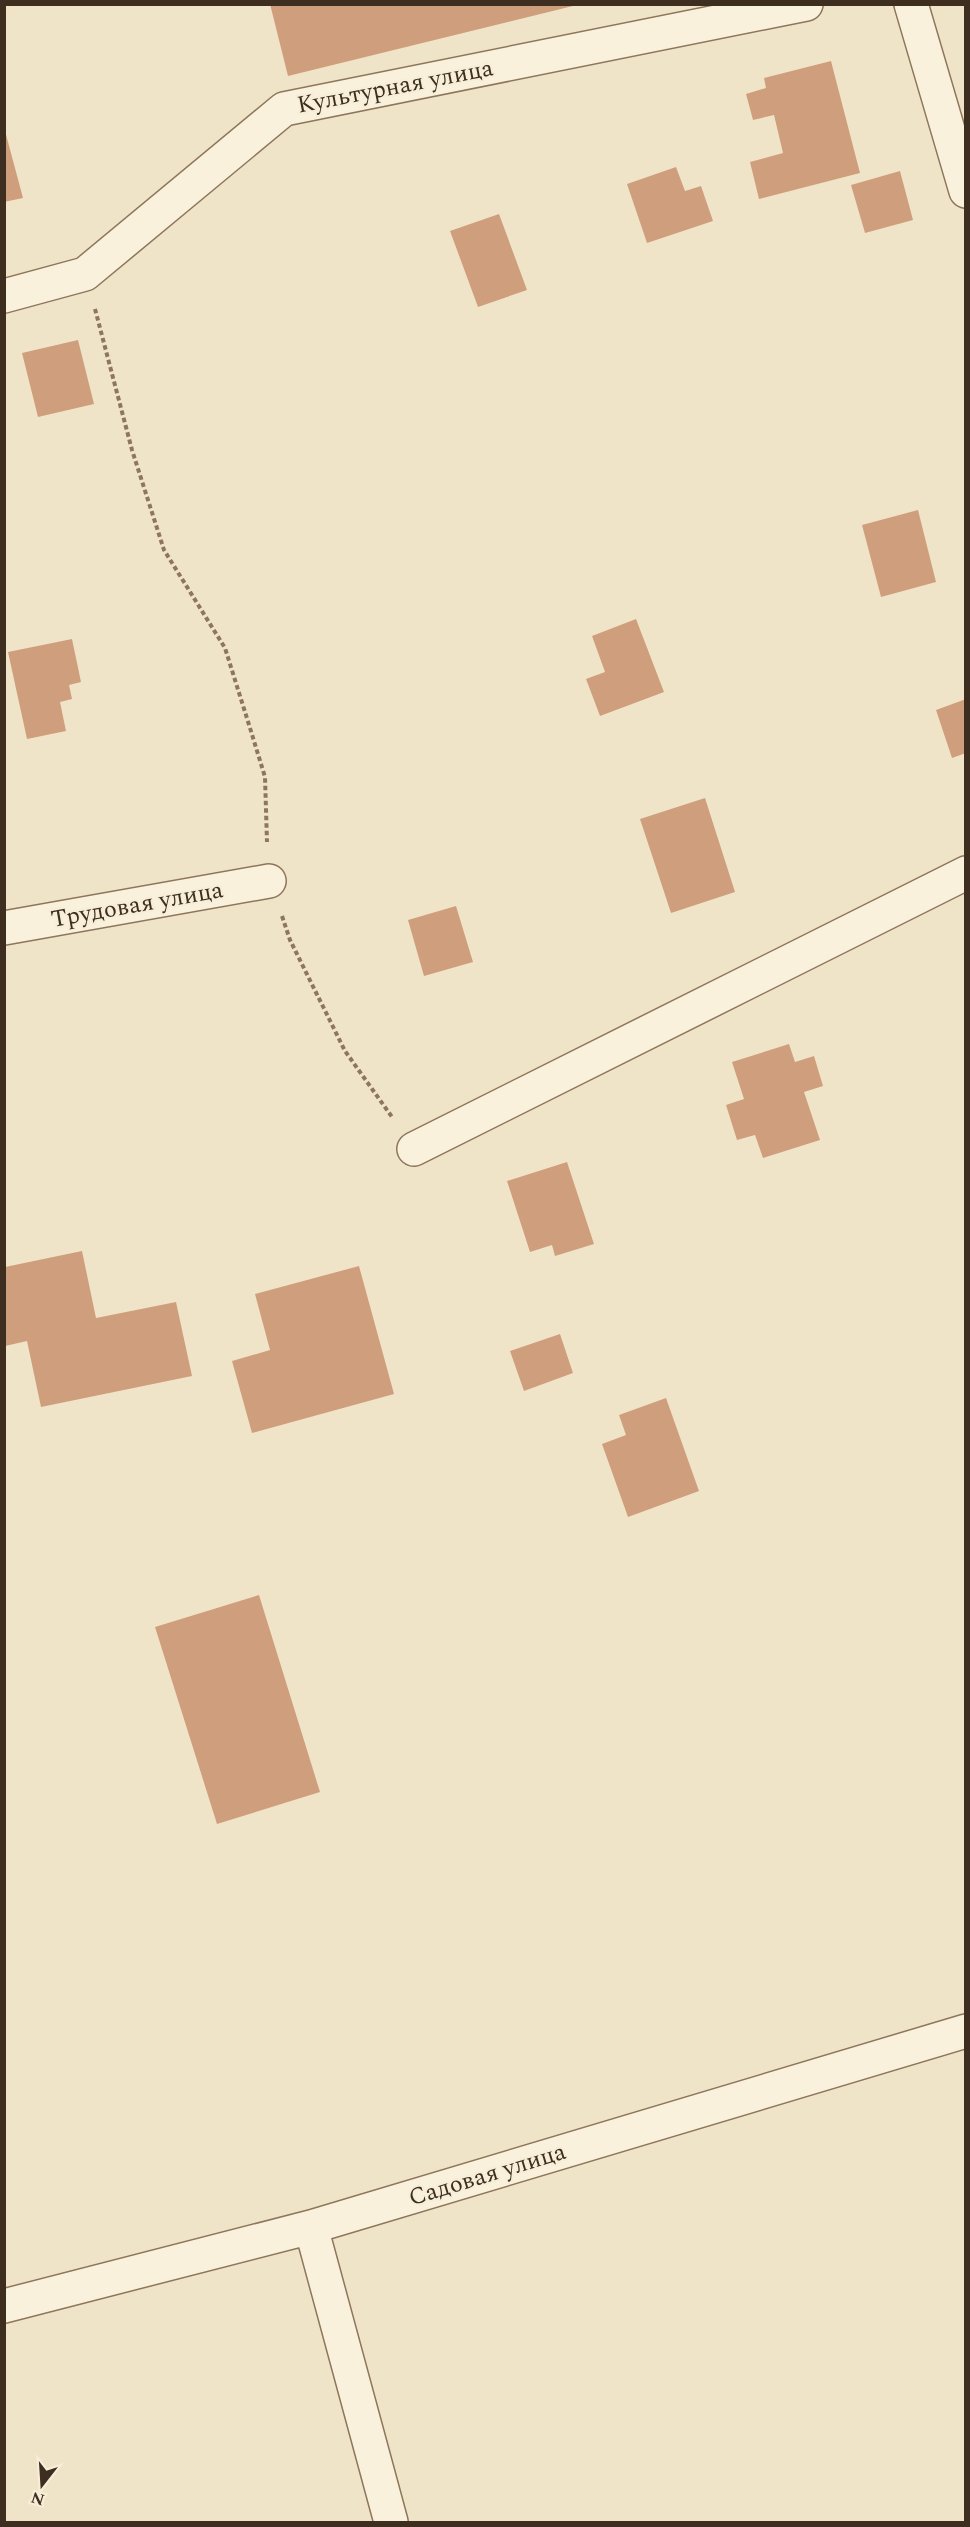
<svg xmlns="http://www.w3.org/2000/svg" width="970" height="2527" viewBox="0 0 970 2527" font-family="Spectral,serif">
<rect width="100%" height="100%" fill="#f0e4c8"/>
<path fill="#cf9f7d" d="M270,4H577V5L288,76Z
M831,61L860,173L759,199L750,162L783,153L774,115L753,120L746,94L766,88L764,78Z
M4,127L23,198L4,202Z
M676,167L685,191L701,186L713,221L647,243L627,184Z
M900,171L913,220L865,233L851,185Z
M499,214L527,290L478,307L450,231Z
M78,340L94,404L38,417L22,353Z
M918,510L936,582L881,597L862,525Z
M636,619L664,692L600,716L586,679L605,672L592,636Z
M72,639L81,682L69,685L72,699L60,702L66,731L27,739L8,652Z
M966,699V753L952,758L936,710Z
M705,798L735,892L671,913L640,819Z
M456,906L473,962L424,976L408,920Z
M789,1044L795,1062L814,1056L823,1086L804,1092L820,1140L763,1158L755,1135L737,1140L726,1105L744,1099L732,1062Z
M567,1162L594,1244L555,1256L552,1245L530,1252L507,1181Z
M82,1251L96,1318L176,1302L192,1376L41,1407L27,1341L5,1346V1267Z
M359,1266L394,1394L252,1433L232,1361L270,1350L255,1294Z
M560,1334L573,1373L524,1391L510,1351Z
M666,1398L699,1491L628,1517L602,1444L626,1435L619,1415Z
M259,1595L320,1792L217,1824L155,1627Z"/>
<g fill="none" stroke-linecap="round" stroke-linejoin="round">
<g stroke="#8d765c" stroke-width="36">
<path id="minor" d="M911,4L966,191
M4,296L85,274L284,109L806,4
M4,928L269,881
M414,1149L966,873
M311,2227L391,2522
M4,2306L311,2227L966,2031"/>
</g>
<path stroke="#8d765c" stroke-width="4" stroke-dasharray="4.5 3" stroke-linecap="butt" d="M95,309L132,450L164,550L225,648L250,728L265,777L267,842
M282,916L290,940L345,1051L392,1117"/>
<use href="#minor" stroke="#faf1dc" stroke-width="33"/>
</g>
<g text-anchor="middle" stroke-width="4.5" stroke-linejoin="round" paint-order="stroke">
<g font-size="24" fill="#3d2e20" stroke="#f7eed8">
<text transform="translate(395 86) rotate(-11)" y="8">Культурная улица</text>
<text transform="translate(137 904) rotate(-10)" y="8">Трудовая улица</text>
<text transform="translate(487 2174) rotate(-17)" y="8">Садовая улица</text>
</g>
</g>
<rect width="970" height="2527" fill="none" stroke="#3d2e20" stroke-width="12"/>
<g transform="translate(42 2485) rotate(197)" stroke="#f7eed8" stroke-width="4.5" paint-order="stroke">
<path d="M0-4.5L10 22L0 15L-10 22Z" fill="#3d2e20"/>
<text y="-9" font-size="16" font-weight="bold" text-anchor="middle" fill="#3d2e20">N</text>
</g>
</svg>
